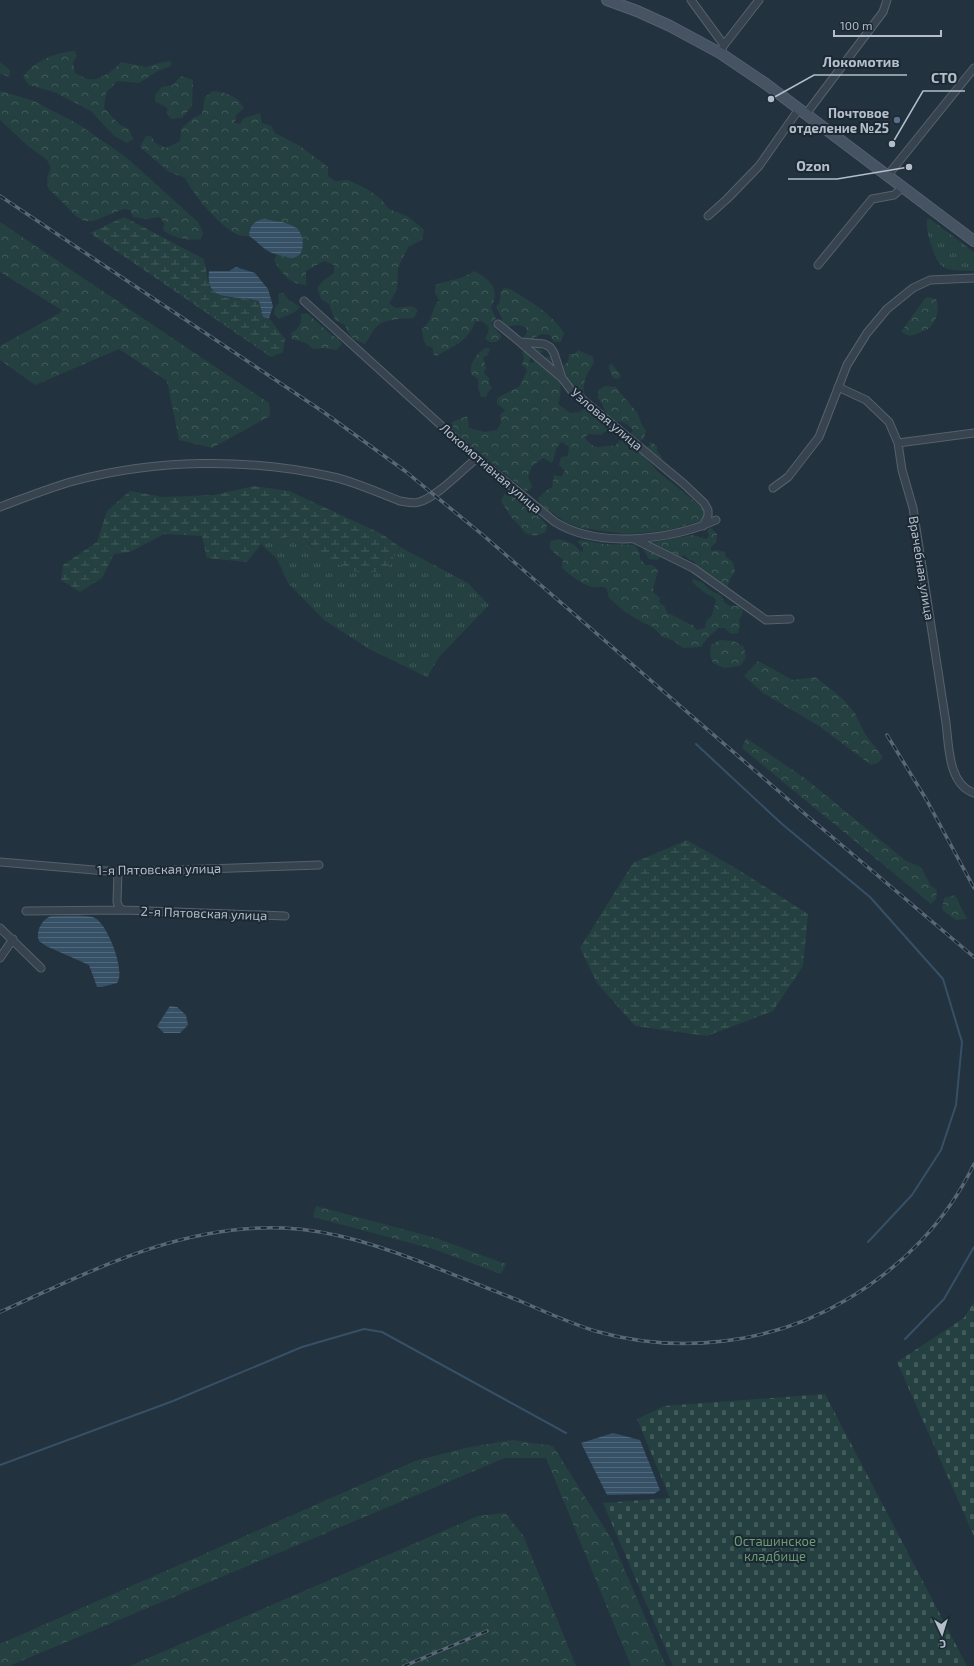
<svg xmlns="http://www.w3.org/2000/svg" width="974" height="1666" viewBox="0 0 974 1666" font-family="'Exo 2',sans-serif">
<defs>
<pattern id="grass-tufts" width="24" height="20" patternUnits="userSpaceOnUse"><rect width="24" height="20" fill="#254040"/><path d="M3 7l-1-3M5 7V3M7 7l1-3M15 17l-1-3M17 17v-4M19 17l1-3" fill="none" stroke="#425a5a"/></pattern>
<pattern id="forest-crowns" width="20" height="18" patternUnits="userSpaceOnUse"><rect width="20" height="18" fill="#254040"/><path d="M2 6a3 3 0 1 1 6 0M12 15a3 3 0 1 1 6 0" fill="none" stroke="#425a5a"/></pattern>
<pattern id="wetland-marsh" width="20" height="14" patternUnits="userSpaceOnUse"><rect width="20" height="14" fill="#254040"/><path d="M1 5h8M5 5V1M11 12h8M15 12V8" fill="none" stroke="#425a5a"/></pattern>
<pattern id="cemetery-stones" width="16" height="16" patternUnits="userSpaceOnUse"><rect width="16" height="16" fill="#254040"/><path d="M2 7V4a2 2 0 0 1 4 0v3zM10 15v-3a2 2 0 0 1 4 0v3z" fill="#425a5a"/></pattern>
<pattern id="water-rules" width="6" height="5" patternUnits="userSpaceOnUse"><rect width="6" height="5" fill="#365066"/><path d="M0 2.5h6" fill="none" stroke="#51677b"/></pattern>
</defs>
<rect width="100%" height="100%" fill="#23323f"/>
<path fill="url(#grass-tufts)" d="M927,219H930L974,252V271C947,270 939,273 931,244C928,236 926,227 927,219Z
M299,534L312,547L387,569L400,547L468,583L489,605L440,656L427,677L369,649L324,620L288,583L277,559L261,544Z"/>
<path fill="url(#forest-crowns)" d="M75,51L77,56L73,62L75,73C79,75 83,77 87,79C99,82 114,70 121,62L146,67L159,63L171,61V66L158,71L139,83L117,81L106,93L104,108L120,125L129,129L133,139L127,143L114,136L91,111L54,92L29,85L23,77C34,61 56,52 75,51Z
M0,62L10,70V77L0,74Z
M181,76L193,80L192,106L182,118L172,119L168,116L167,108L155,101V94L162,87L173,85Z
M0,91L34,101L78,124L126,157L198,222L203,233L201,239C189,241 172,238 163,230L164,223L160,217L146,219L133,217L130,210L124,209L93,221H84L76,216L48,188L47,177L51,168L47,160L28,146L0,120Z
M213,91C227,93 238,96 244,108L236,115L235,123L240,124L244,118L260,113L262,123L271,126L275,133L300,146L328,167V176L335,181L348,180L367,189L381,199L389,209L409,217L424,230L422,240L408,247L398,268L397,290L389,303L395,308L411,306L418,310L414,318C400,319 385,318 375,328C372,332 369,339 365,344C354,340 349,337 345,325L335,320L329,304L321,299L317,288L324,280L334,273V265L324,261L306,271V285C291,285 281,273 274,260L277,254L292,258L254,222L250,227L249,236C245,236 240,236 236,234C217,223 195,197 185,178L169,172L140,147L146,136H151L155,143L166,148L180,141L181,129L193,118L202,114L205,97Z
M0,222L269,403L270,416L212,448L179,440L167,381L119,349L35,385L0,360V346L63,311L0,272Z
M474,271C490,279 501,289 491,307L496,319L491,323L502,337L496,342H489L485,338L488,333L489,327L482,321L475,322C467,343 454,345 437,356L433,354V348L426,345L423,338L422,329C433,322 431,309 439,300L435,293V285C449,280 463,279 474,271Z
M504,288L510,289C530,301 551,313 564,333L561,342H554L550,335L542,334L533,338L532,344L544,352C538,353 531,354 529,362L531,363H533L535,358H543L550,356C559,371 564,387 558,404L570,413L579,412L586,407L603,421L608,430L601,435L588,434L585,438C597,453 599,444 615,446L619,441L624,440L645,457L657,471L704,509L705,514L701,521L669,530L651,532L625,534L582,528L565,522L540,504L538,498L547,490L552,487L554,475L561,477L565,471L559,465L561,457L568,456L569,447L562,442C554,447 556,455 552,463L543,458L532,466L528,477L532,486L530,490L526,491L453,431L452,422L467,416L469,428L485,432L497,430L501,423L500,415L505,410L497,404V398L520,386L527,370L522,364L524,358L522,352L527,347L522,339L527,332L526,327L518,325L505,327L502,324V318L496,307L500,302V293Z
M283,293L289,300L300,307L295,312L279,319L274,314L275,307L279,303L278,294Z
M926,297L936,299C940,309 937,322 928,329C924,332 915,334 910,336L901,332Z
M307,313L333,336L338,338L342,344L336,350L323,348L313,349L306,343L292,339L291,333C299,329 302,323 301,314Z
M485,348H490L488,355L483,358L486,367L484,373L489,378V383L492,388L488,392L486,397H481L478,388V379L471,374C469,364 476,354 485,348Z
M578,350L593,357L594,363C587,373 580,385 586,397L584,398L572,386L561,367L568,362L569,354H575Z
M612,364L621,376L618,379L613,378L609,368V365Z
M605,386L616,387C622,396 630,403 636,411C641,418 639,423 646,430L644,439L640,441V444L632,439L631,434L633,430C630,427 626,423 622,422C617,421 615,424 610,420C604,413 604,404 598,398V390Z
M651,442L657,446V451L662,457V459L644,450L645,447L650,446L649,443Z
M504,494C522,495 536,512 547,526L546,532L535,536L525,533L521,527L511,517L501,501Z
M711,528L717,534L716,543L711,547V551L718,550L725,552L726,557L733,562L735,572L730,579L728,586L724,589L700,572L694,561L690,560L684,555L677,560L663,555L657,560L649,559L643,549L644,544L692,535L706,539L709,536L707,529Z
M559,539L573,544L580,551L583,552V547L577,542L580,540L604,544L635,545L640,553V559L646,565H652L658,570C657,578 653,584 653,592L660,598L659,602L665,607L667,613C677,616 683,622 693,625L696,630L705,628L706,621L711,617L716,601L714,597C705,594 699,588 692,582L693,579L703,583L710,590L720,595L725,603L730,606H739L743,610L742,615L739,619L740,625L738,633L731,634L725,628H718C712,635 705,639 701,647L683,648L674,641L661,636L653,627L642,622L625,612L609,598L607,589C601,585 599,588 592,587C581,584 570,575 562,568L563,559L556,555L550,548V541Z
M720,640L734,641L744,647L746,658L740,666L724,668L713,663L710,655L711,645Z
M758,661L793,680L815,677L841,697L855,713L865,734L883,757L878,763L871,765L819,726L763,693L744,676Z
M746,738L806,779L906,861L921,867L931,886L937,890L936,899L931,904L742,748Z
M955,895L967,919L956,920L942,910L944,898Z
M316,1206L436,1238L506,1264L501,1274L433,1249L313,1217Z
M512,1440L553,1446L611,1538L666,1666H631L546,1458H505L9,1666H0V1644L415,1461L465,1448Z
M505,1513L523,1535L576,1666H130L478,1516Z"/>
<path fill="url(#wetland-marsh)" d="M124,217L204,259L208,281L224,297L242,298L259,301L263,317L269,318L285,339L283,352L271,357L90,233Z
M254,486L289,491L382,534L400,547L387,569C380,570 369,574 362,573C337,569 317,551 299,534L261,544L247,562L207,558L202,536L164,534L130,552L114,554L102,578L80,592L61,580L63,565L97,542L107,511L130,491L163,497L214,495Z
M687,840L737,869L808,914L803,966L773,1011L707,1036L635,1026L597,983L580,948L633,863Z"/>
<path fill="url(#cemetery-stones)" d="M974,1302V1536L897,1362L964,1318Z
M825,1394L967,1666H673L603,1503L670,1498L637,1419L664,1406Z"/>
<path fill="url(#water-rules)" d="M262,219C273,221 287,221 296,228C304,233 306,253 296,257C291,259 273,254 268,251C261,247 256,240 249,236C250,225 252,223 262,219Z
M236,267L255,273L268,289L273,306L269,318L263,317L259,301C253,300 247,298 241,298C222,296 206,296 209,271H229Z
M51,916C62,916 86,914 95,918C108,925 126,972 117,983L102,987H97L89,965L46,946L39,941C35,932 42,919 51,916Z
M170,1006L177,1007L186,1015L188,1025L180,1033H164L157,1026Z
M613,1433L640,1440L660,1490L654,1494L607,1495L581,1443Z"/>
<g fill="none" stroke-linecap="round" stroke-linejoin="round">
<path stroke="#365066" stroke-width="2" d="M696,744L782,824L870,897L943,979L962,1042L956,1105L941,1150L912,1195L868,1242
M905,1339L944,1299L974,1247
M0,1465L173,1401L302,1347L364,1329L382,1332L566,1433"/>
<g stroke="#55616d" stroke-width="9">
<path id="minor" d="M691,0L724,45L720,53
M724,45L759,0
M806,114L883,12L887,0
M888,175L974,68
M708,216L727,199L759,166L799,109
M818,265L872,199L894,195L903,187
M304,301L477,458L555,522C598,549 671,540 716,520
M498,324L520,342L544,344L550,347L554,353L562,378L571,390L684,484L704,503L708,510V516L703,526
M521,343L562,378
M838,387L866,400L889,422L898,443L902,470L913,508L946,723C949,746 948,784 974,793
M898,443L974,433
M773,488L788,477L819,437L847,365L867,333L887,309L913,288L930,280L974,278
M0,507C24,498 49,488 74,481C156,459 246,458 329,476C351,480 379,493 400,501C407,502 413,504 419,502C437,497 462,470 477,458
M634,539L693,568L766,620L790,619
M0,862L118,872L319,865
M118,872L117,902L119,907L123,910L285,916
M26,911L123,910
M0,928L41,968
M0,958L13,939"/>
</g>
<g stroke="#55616d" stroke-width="12">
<path id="secondary" d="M607,0L637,11L670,26L720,53L766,84L974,241"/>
</g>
<use href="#minor" stroke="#37444f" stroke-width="7"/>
<use href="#secondary" stroke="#455362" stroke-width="10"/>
<g stroke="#596876" stroke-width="3.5">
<path id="rail" d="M0,196L322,411L405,471L484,536L805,814L974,957
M887,735L926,799L974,888
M0,1312C92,1271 179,1224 283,1228C334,1230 382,1247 429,1265C459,1277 490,1289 520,1301C545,1312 570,1323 595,1331C679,1355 772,1344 846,1300C901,1268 947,1221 974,1164
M404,1666L487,1631"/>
</g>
<use href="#rail" stroke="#1c2934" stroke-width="2" stroke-dasharray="6" stroke-linecap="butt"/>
</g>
<circle fill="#5c6f8a" stroke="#1c2934" stroke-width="1.5" cx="897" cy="120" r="4"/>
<g text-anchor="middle" stroke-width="4" stroke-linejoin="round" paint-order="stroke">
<g font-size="13" font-weight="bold" fill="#b3beca" stroke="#1c2934" text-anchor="end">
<text x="889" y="118">Почтовое<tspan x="889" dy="15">отделение №25</tspan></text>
</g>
<g font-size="13" fill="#b3beca" stroke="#1c2934">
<text transform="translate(607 419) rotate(40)" y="5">Узловая улица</text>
<text transform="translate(491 468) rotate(41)" y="5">Локомотивная улица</text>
<text transform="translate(922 568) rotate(81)" y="5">Врачебная улица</text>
<text transform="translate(159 869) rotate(-1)" y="5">1-я Пятовская улица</text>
<text transform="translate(204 913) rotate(2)" y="5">2-я Пятовская улица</text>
</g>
<g font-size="13" fill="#6a9c70" stroke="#1c2934">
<text x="775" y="1546">Осташинское<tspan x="775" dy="15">кладбище</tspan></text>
</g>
</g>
<path fill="none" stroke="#b3beca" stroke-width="1.5" d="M771 99L814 75H907M892 144L923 91H965M909 167L837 179H788"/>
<g fill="#b3beca" stroke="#1c2934" stroke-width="1.5">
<circle cx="771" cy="99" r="4"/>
<circle cx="892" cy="144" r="4"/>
<circle cx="909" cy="167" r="4"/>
</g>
<g font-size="14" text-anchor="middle" font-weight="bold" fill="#b3beca" stroke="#1c2934" stroke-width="4" stroke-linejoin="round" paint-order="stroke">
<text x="861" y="67">Локомотив</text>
<text x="944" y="83">СТО</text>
<text x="813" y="171">Ozon</text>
</g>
<g transform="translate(942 1634) rotate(176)" stroke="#1c2934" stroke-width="3" paint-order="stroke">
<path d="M0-3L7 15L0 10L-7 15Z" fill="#b3beca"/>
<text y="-6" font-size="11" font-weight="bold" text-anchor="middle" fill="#b3beca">С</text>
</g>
<path d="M834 30v6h107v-6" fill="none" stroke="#b3beca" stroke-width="2"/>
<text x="840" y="30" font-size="12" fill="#b3beca" stroke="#1c2934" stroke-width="3" paint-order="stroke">100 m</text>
</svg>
